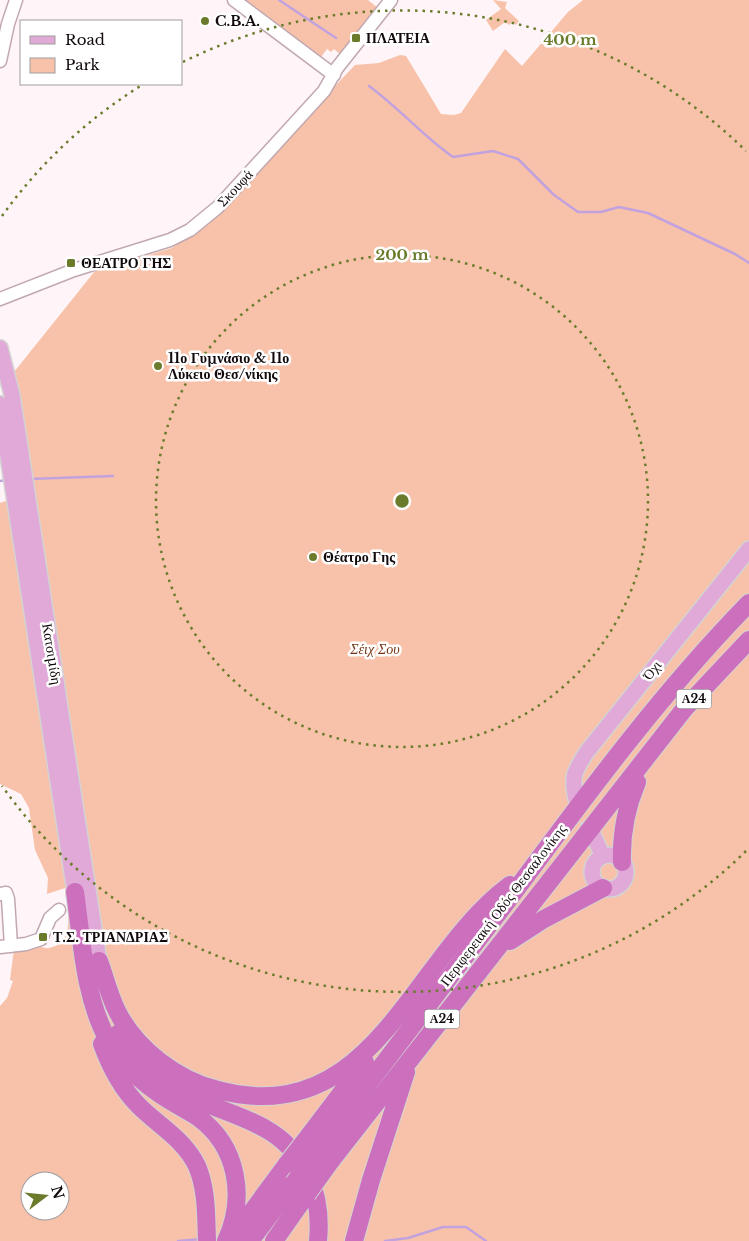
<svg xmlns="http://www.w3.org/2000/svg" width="749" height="1241" viewBox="0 0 749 1241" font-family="'Libre Baskerville',serif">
<rect width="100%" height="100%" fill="#fff4f7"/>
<path fill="#f7c2a9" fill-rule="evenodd" d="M245,0H368L378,8L341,55L334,49L331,52L327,49L321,57Z
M493,0L507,2L505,8L519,21L516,25L512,22L509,25L505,22L493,31L486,20L501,9Z
M583,0H749V1241H0V1006L7,998L13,981L10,980L14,949C21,948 30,946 37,946C41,946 44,949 49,948C77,943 67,907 65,888L47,894L48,878L35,850L29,808L21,794L0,784V503L35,491L14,372L95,271L172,248L198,230L355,65L379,63L400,55L406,56L441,114L454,115L461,113L505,49L522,66L568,12ZM30,1181H60V1211H30Z"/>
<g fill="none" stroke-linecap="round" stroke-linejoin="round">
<path stroke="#c2a2de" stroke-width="2.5" d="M279,0L336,38
M369,86C399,108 423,136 453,157L493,151L518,159L554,195L578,212H601L619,207L648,213L735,254L749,263
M29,479L113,476
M0,481L6,480
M178,1241L202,1239
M385,1241L408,1238L443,1227H466L486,1241"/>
<path stroke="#dbd1d4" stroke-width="15" stroke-dasharray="15 8" stroke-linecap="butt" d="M576,799L593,835"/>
<g stroke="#c1a8af" stroke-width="15">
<path id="minor" d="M234,0L334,75
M0,61L8,24L16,0
M0,299L74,270L170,240L190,230L218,207L324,91L337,68L391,0
M0,894L6,893L8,899L11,946
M0,947L26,944L41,939L50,918L59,910"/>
</g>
<g stroke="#d4d3d3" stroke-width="18">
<path id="major" d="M0,348L12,395L99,961
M0,404L75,892
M576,799C571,777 574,772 586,753L749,549
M593,835L599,848
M592 872a17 17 0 1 1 34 0a17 17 0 1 1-34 0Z"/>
</g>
<g stroke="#d4d3d3" stroke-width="20">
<path id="highway" d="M622,862C621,833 626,808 637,782
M75,892C82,940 84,997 108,1040C120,1060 135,1076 154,1090C168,1101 184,1108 199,1118C238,1147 246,1198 226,1241
M510,941L544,919L603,888
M99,961C105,977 109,995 117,1011C136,1049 177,1080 218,1090C374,1131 411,958 510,885
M119,1033C131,1055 151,1075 172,1088C223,1117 283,1117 309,1177C318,1197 320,1220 318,1241
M102,1044C110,1066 122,1089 139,1106C159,1126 184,1139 197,1166C207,1190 206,1215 207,1241
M308,1137L365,1062
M317,1151C381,1067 445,983 509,899C585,797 660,694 749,603
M330,1162L685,708L749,640
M231,1240L287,1164
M250,1241L294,1183
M274,1241L307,1194
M354,1241L371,1180L406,1072"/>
</g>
<use href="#minor" stroke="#fff" stroke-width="12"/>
<use href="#major" stroke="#e0a9d7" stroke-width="15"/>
<use href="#highway" stroke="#cc6fbd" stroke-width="18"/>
<g stroke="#d4d3d3" stroke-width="20" stroke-linecap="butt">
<path id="highway-bridge" d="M287,1164L308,1137
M294,1183L317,1151
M307,1194L330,1162"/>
</g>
<use href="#highway-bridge" stroke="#cc6fbd" stroke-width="18"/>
</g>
<g fill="none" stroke="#6a7c2b" stroke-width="2.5" stroke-dasharray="2.5 5">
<circle cx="402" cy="501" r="246"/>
<path d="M746 851A491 491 0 0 1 2 786M2 216A491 491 0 0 1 142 85M183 62A491 491 0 0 1 746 151"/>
</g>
<g fill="#6a7c2b" stroke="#fff" stroke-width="2">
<circle cx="205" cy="21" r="5"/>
<rect x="351" y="33" width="10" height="10" rx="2.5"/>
<rect x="66" y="258" width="10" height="10" rx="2.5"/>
<circle cx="158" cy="366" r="5"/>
<circle cx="313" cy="557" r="5"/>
<rect x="38" y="932" width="10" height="10" rx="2.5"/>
</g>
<g text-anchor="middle" stroke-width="5" stroke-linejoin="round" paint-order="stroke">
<g fill="#fff" stroke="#585355" stroke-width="1">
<rect x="676.5" y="689.5" width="35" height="19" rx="4"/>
<rect x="424.5" y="1009.5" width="35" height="19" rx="4"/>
</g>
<g font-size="12" font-weight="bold" fill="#11090c">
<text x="694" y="703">Α24</text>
<text x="442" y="1023">Α24</text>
</g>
<g font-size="14" font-weight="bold" fill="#11090c" stroke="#fff" text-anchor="start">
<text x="215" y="26">C.B.A.</text>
<text x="366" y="43">ΠΛΑΤΕΙΑ</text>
<text x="81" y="268">ΘΕΑΤΡΟ ΓΗΣ</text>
<text x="168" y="363">11ο Γυμνάσιο &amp; 11ο<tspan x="168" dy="16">Λύκειο Θεσ/νίκης</tspan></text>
<text x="323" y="562">Θέατρο Γης</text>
<text x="53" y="942">Τ.Σ. ΤΡΙΑΝΔΡΙΑΣ</text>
</g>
<g font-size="14" fill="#11090c" stroke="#fff">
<text transform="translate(235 188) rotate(-47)" y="5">Σκουφά</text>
<text transform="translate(52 654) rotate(81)" y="5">Κατσιμίδη</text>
<text transform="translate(652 670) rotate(-51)" y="5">Όχι</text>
<text transform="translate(503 905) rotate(-53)" y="5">Περιφερειακή Οδός Θεσσαλονίκης</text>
</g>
<g font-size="14" font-style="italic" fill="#733614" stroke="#fff">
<text x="375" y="654">Σέιχ Σου</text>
</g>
</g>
<circle cx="402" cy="501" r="8" fill="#6a7c2b" stroke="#fff" stroke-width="2.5"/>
<g font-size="15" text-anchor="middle" font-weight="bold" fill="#6a7c2b" stroke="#fff" stroke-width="5" stroke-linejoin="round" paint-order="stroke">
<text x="570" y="45">400 m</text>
<text x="402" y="260">200 m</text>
</g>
<rect x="20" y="20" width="162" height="65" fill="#ffffff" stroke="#a09d9e"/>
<rect x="30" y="36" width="25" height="8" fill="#e0a9d7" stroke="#a09d9e"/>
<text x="65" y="45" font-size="15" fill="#11090c">Road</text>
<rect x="30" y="58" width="25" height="15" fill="#f7c2a9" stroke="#a09d9e"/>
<text x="65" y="70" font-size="15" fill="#11090c">Park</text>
<g transform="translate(45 1196) rotate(74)"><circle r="24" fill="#ffffff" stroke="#a09d9e"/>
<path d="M0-4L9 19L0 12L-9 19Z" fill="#6a7c2b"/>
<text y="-8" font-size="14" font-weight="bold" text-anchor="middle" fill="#11090c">N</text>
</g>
</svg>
